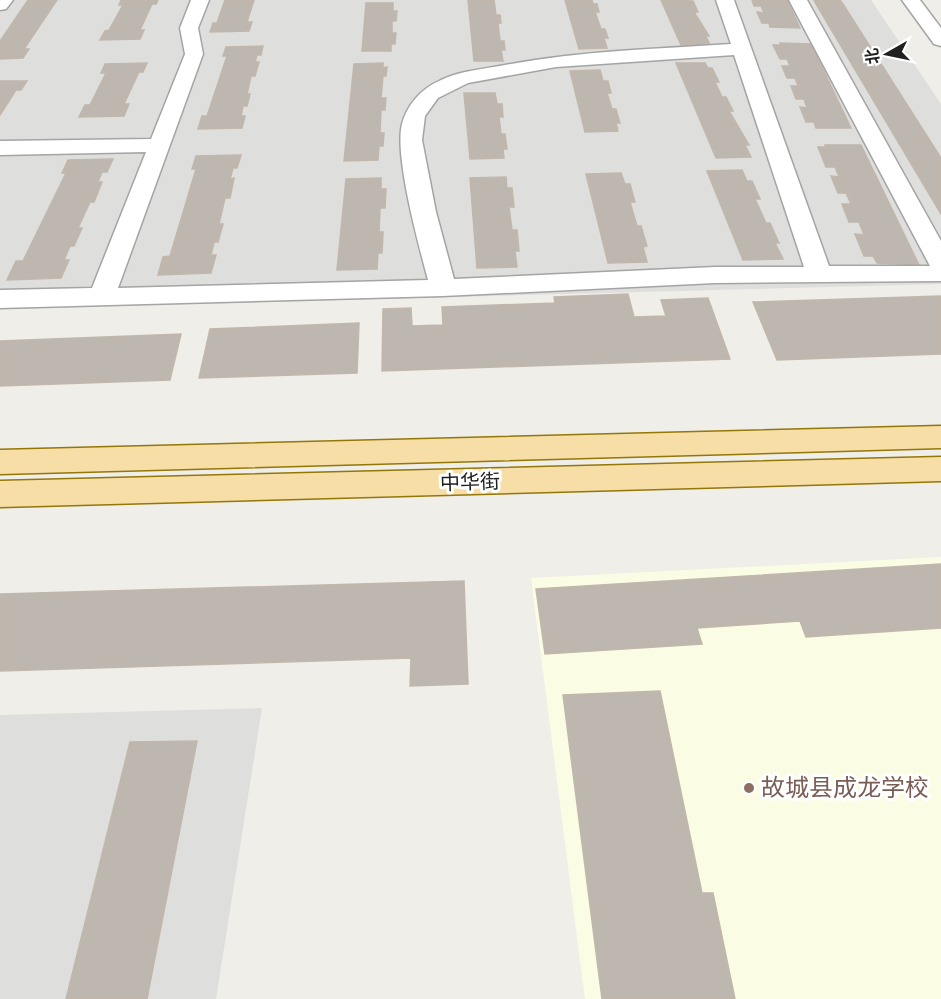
<svg xmlns="http://www.w3.org/2000/svg" width="941" height="999" viewBox="0 0 941 999" font-family="'Nunito Sans','Noto Sans SC',sans-serif">
<rect width="100%" height="100%" fill="#f0eee8"/>
<path fill="#dededd" d="M0,0H871L941,104V284L0,309Z
M262,708L216,999H0V715Z"/>
<path fill="#fafde4" d="M941,557V999H585L531,578Z"/>
<path fill="#bdb7b0" stroke="#c1b7ab" stroke-width="1.5" d="M28,0H57L24,49H29L23,58L0,59V41Z
M121,0H158L156,4H152L140,30H144L140,39L100,40L105,31L109,30L123,5H119Z
M225,0H254L247,22H252L249,31L210,32L213,23H217Z
M468,0H494L496,15H500L501,23H498L500,41H504L505,50H501L503,61H474Z
M565,0H592L593,4H597L599,12H595L601,29H605L608,38H604L607,48L579,49Z
M661,0L693,1L698,12H694L709,36H706L710,45H681Z
M752,0H787L800,28L770,27L769,23H762L757,12L764,13L761,6H754Z
M814,0H840L843,4H816Z
M366,3H393V11H397L396,21H392V33H396L395,44H391V51H362Z
M816,4H843L941,158V214Z
M780,43L811,44L851,128H816L814,122H806L800,107L807,108L804,99H796L791,86H798L795,78H787L782,66H790L787,59H780L773,45H781Z
M263,46L261,55H257L255,62H259L255,76H251L247,94H250L247,106H243L241,116H245L242,128L198,129L202,116H207L227,56H223L226,47Z
M147,63L143,72H139L124,104H129L124,116L79,117L85,105H90L106,73H101L105,64Z
M383,63V68L387,67L386,76H383L381,98H386L385,110H381L380,133H384L383,146H379L378,160L344,161L354,64Z
M676,63H705L708,68H712L719,82H715L722,97H726L733,111H729L749,145H745L751,157L716,158Z
M600,70L603,81H608L611,93H607L612,109H616L620,123H616L618,131L585,132L570,71Z
M0,81H27L21,90H16L0,115Z
M464,93H495L497,104H502L503,117H499L501,134H505L507,149H503L504,158L470,159Z
M825,145H861L919,265L877,263L873,256H864L855,234L864,235L859,222H849L842,204H851L846,193H838L831,176L839,177L835,167H826L818,147H826Z
M241,155L237,168H233L230,179L234,178L230,198H225L219,224H223L218,242H214L211,255H216L211,273L158,275L163,257L170,256L196,169H192L196,156Z
M113,159L107,172H102L98,182H102L94,202H90L78,228H82L74,246H70L64,260H69L61,278L7,280L16,261H23L66,173H62L68,160Z
M742,170L747,181H752L760,199H755L766,223H770L779,243H775L783,259L743,260L707,171Z
M621,173L625,184H630L635,202H630L637,226H641L647,246L643,247L647,262L608,263L586,174Z
M506,177L507,188H512L514,207H509L512,230H517L519,251H515L517,267L477,268L470,178Z
M381,178V189H386L385,208H380L379,232H383L382,253H378L377,269L337,270L346,179Z
M628,294L634,317L666,316L661,300L708,298L730,359L382,371L383,309L411,308L412,326L443,325L442,307L555,303L554,297Z
M941,296V354L777,360L753,302Z
M359,323L357,373L199,378L210,329Z
M181,334L170,380L0,386V341Z
M941,564V628L806,637L800,621L697,628L702,644L545,654L536,589Z
M464,581L468,684L410,686L411,658L0,671V594Z
M660,691L702,893H713L735,999H602L563,695Z
M197,741L147,999H66L130,742Z"/>
<g fill="none" stroke-linecap="round" stroke-linejoin="round">
<g stroke="#a4a4a4" stroke-width="3">
<path id="minor" d="M0,0H13L6,9L0,10Z
M191,0H209L198,28L203,54L118,288L428,280C419,246 394,156 402,124C407,105 421,89 439,81C459,71 483,69 505,65C579,51 655,49 731,44L716,0H734L829,266H930L789,0H807L941,241V281L715,283L443,296L0,308V290L92,288L146,152L0,155V141L151,139L185,54L180,28ZM734,55L804,267H715L454,279L436,212L422,140L425,116L438,98L468,83L556,67Z
M902,0H920L941,28V46L934,44Z"/>
</g>
<g stroke="#937709" stroke-width="3">
<path id="major" d="M941,426V448L0,474V450Z
M941,457V481L0,507V481Z"/>
</g>
<use href="#minor" fill="#fff" fill-rule="evenodd"/>
<use href="#major" fill="#f6dea6" fill-rule="evenodd"/>
</g>
<circle fill="#8d6e63" stroke="#fff" stroke-width="2" cx="749" cy="788" r="6"/>
<g text-anchor="middle" stroke-width="6" stroke-linejoin="round" paint-order="stroke">
<g font-size="20" fill="#202020" stroke="#fff">
<text transform="translate(470 482) rotate(-2)" y="7">中华街</text>
</g>
<g font-size="24" fill="#785e54" stroke="#fff" text-anchor="start">
<text x="761" y="796">故城县成龙学校</text>
</g>
</g>
<g transform="translate(887 54) rotate(261)" stroke="#ffffff" stroke-width="4.5" paint-order="stroke">
<path d="M0-4.5L10 22L0 15L-10 22Z" fill="#202020"/>
<text y="-9" font-size="16" font-weight="bold" text-anchor="middle" fill="#202020">北</text>
</g>
</svg>
